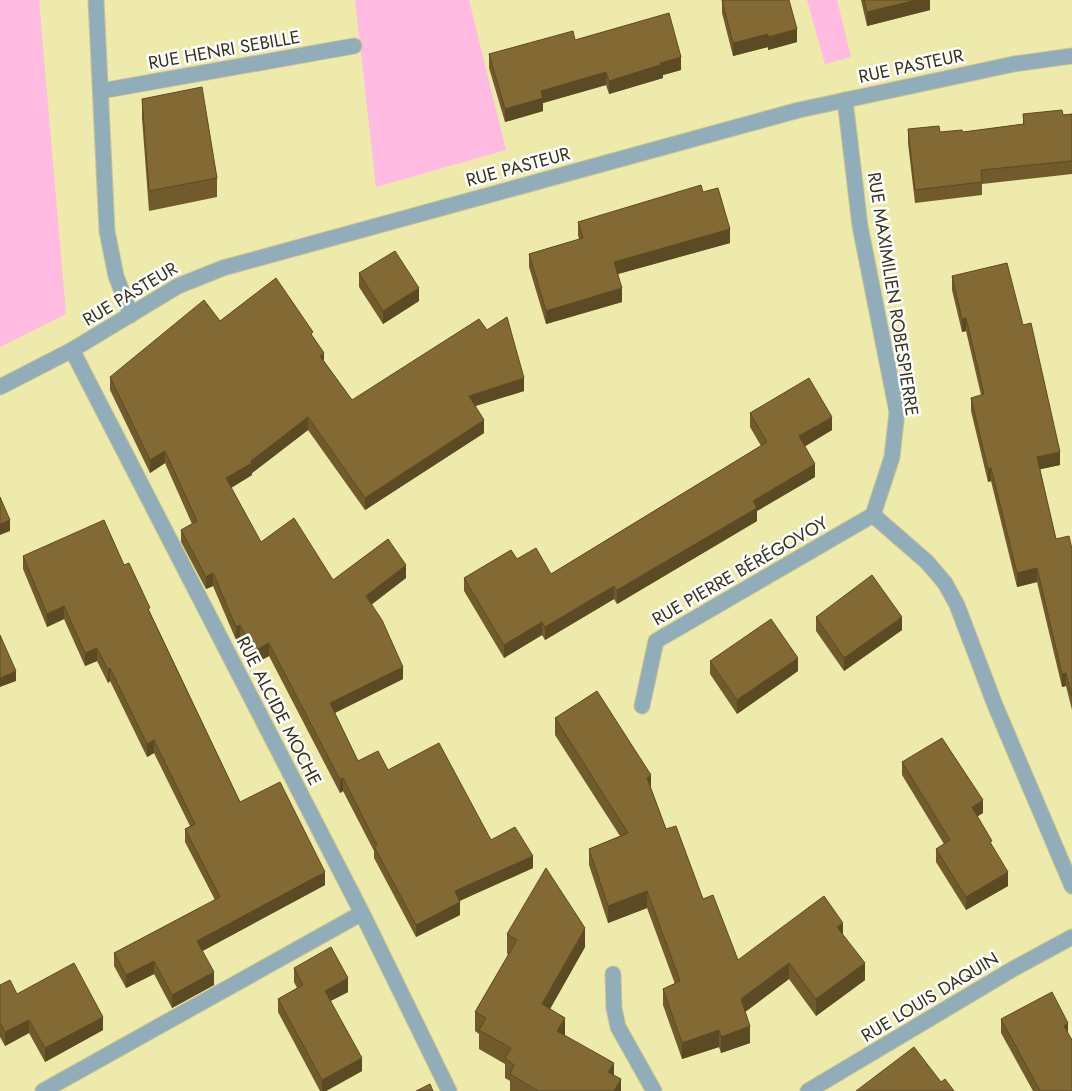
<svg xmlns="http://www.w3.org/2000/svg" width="1072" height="1091" viewBox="0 0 1072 1091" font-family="Jost,sans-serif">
<rect width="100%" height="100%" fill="#eeeaac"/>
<path fill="#ffbbe1" d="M0,0H39L66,314L0,347Z
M355,0H469L506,150L376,187Z
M807,0H837L851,57L825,64Z"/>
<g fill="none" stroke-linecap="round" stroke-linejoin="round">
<g stroke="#c9c58f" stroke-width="17">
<path id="minor" d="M96,0L107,231L116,276L131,315
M101,91L354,46
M845,100L860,226L897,412L892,457L873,515L927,562L945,583L957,605L995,705L1072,886
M72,350L362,913L449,1091
M0,387L72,350L178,286L223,268L799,110L1014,64L1072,56
M642,706L656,641L873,515
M613,974L614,1008L618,1027L654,1091
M43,1091L362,913
M808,1091L1013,969L1072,937"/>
</g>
<use href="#minor" stroke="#91adb9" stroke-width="15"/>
</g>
<path fill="#715b2d" d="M722,0L797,42L768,50V47L733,56L722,13Z
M861,0H930V10L867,26Z
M575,40L681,70L663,75V78L609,94L606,85L543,103V111L505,122L489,68V54Z
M142,99L217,178V197L149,211L142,118Z
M1023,114L1063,115L1072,114V174L982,184V195L915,203L908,143V129L940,132H963L1023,124Z
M703,192L730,243L618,274L622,302L546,324L529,267V254L579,239L578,235V222Z
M359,273L419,301L383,324L359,287Z
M952,276L1023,325L1060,465L1040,469L1056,539L1072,549V710L1066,686L1062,687L1037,582L1017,587L991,481L988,482L971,411V398L981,395L966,331L962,332L952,290Z
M220,321L313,338L324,361L352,400L524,391L475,406L484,433L365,510L308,430L252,473V475L231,488L261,542L333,580L406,578L371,604L403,679L335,713L358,761L388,770L533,868L459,901L460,915L416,937L374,858V851L343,791L340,793L269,656L254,664L240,638L236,640L213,586L206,589L181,542V530L192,524L165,463L150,473L110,390V377Z
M750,413L832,430L805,446L815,477L757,511V521L617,604L614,599L545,640L542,635L504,658L464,591V578L517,559L551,574L761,446L750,427Z
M23,556L124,565L150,612L240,802L325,885L202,951L214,985L172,1008L154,974L126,988L114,966V953L215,900L185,842V829L190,826L154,753L147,757L110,681L108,683L97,661L85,666L64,619L47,627L23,569Z
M816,617L902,630L844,671L816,631Z
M710,661L798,671L737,714L710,674Z
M555,718L651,789L666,829L703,899L738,960L843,935L865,980L816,1016L789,979L745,1012L750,1043L721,1053L719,1047L682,1059L663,1005V989L675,984L647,908L608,923L589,865V849L620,836L555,735Z
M902,762L983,813L977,816L992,846L1008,886L966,910L936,862V849L944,844L902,775Z
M507,934L585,947L550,1009L565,1036L614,1075L621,1091H510V1081L505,1078V1064L479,1049V1034L475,1031V1012L508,955L507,953Z
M294,968L348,992L330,1001L362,1071L326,1091H320L278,1012V999L297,988L294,982Z
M0,985L17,994L103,1030L45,1062L29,1033L5,1046L0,1037Z
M1001,1019L1068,1034L1072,1091H1033L1001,1033Z"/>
<path fill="#5c4a24" d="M917,0H930V10L867,26V12Z
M797,29V42L768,50V37Z
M768,34V47L733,56V43Z
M681,57V70L663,75V78L609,94V81L660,63Z
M606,72V85L543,103V111L505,122V109L541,91Z
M730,229V243L614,275V262Z
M419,288V301L383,324V311Z
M622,288V302L546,324V311Z
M966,318V331L962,332V319Z
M324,353V365L320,356Z
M524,378V391L469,408V396Z
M308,417V430L252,473V475L226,491V478L251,461Z
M832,417V430L799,450V436Z
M484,420V433L365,510V498Z
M165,451V463L150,473V460Z
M1060,452V465L1037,470V457Z
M815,464V477L757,511V521L617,604V590L753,501Z
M991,468V481L988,482V469Z
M10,520V531L0,535V524Z
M406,565V578L366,609V596Z
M1037,568V582L1017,587V573Z
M213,573V586L206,589V577Z
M614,586V599L545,640V627Z
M64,606V619L47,627V614Z
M902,617V630L844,671V658Z
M542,622V635L504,658V645Z
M240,625V638L236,640V627Z
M269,643V656L254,664V651Z
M97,648V661L85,666V653Z
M798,658V671L737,714V700Z
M403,667V679L330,715V703Z
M110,668V681L108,683V670Z
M16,671V681L0,687V678Z
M1066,673V686L1062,687V674Z
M154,740V753L147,757V744Z
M651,775V792L647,778Z
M343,778V791L340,793V780Z
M983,800V813L972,820V807Z
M533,856V868L455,903V891Z
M325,872V885L197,954V941Z
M1008,872V886L966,910V897Z
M647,891V908L608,923V906Z
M460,902V915L416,937V925Z
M843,923V940L837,927Z
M585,928V947L542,1023V1004Z
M154,961V974L126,988V975Z
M789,963V979L741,1015V999Z
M865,963V980L816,1016V999Z
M214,972V985L172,1008V995Z
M348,978V992L325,1004V991Z
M103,1017V1030L45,1062V1048Z
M565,1018V1037L557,1031Z
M29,1020V1033L5,1046V1032Z
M1068,1023V1036L1064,1026Z
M750,1026V1043L721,1053V1037Z
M719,1030V1047L682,1059V1043Z
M362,1058V1071L326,1091H322V1080Z
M614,1063V1083L608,1072Z
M621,1079V1091H614Z"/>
<path fill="#836a34" stroke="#5c4a24" d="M722,0H789L797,29L768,37V34L733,43Z
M864,0H917L867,12Z
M669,13L681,57L660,63L663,64L609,81L606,72L541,91L543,98L505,109L489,54L573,31L575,40Z
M202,87L217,178L149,191L142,99Z
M1062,110L1063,115L1072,114V161L981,170L982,182L915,190L908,129L939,126L940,132L962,130L963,132L1024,124L1023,114Z
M701,185L703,192L718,188L730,229L614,262L622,288L546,311L529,254L583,238L578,222Z
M395,251L419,288L383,311L359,273Z
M1007,263L1023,325L1031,323L1060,452L1037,457L1056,539L1069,536L1072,549V696L1066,673L1062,674L1037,568L1017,573L991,468L988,469L971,398L984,394L966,318L962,319L952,276Z
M276,278L313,332L311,334L324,353L320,356L352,400L479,319L487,330L507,317L524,378L469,396L484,420L365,498L308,417L251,461L252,463L226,478L261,542L294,518L333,580L388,539L406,565L366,596L382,620L403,667L330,703L358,761L378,751L388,770L439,743L491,840L515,827L533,856L455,891L460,902L416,925L374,846L377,845L343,778L340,780L269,643L254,651L240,625L236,627L213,573L206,577L181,530L197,521L165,451L150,460L110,377L204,300L220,321Z
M809,378L832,417L799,436L815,464L753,501L757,508L617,590L614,586L545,627L542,622L504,645L464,578L511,550L517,559L536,548L551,574L767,442L750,413Z
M0,497L10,520L0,524Z
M104,520L124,565L129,563L150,608L148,609L240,802L280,782L325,872L197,941L214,972L172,995L154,961L126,975L114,953L220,897L185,829L195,824L154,740L147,744L110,668L108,670L97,648L85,653L64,606L47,614L23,556Z
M872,575L902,617L844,658L816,617Z
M771,619L798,658L737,700L710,661Z
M0,635L16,671L0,678Z
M597,691L651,775L647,778L666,829L676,826L703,899L713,895L738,960L824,896L843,923L837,927L865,963L816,999L789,963L741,999L750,1026L721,1037L719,1030L682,1043L663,989L680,981L647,891L608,906L589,849L628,833L555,718Z
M942,738L983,800L972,807L992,841L990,842L1008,872L966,897L936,849L950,840L902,762Z
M546,868L585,928L542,1004L565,1018L557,1031L614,1063L608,1072L621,1079L614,1091H538L510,1074L514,1065L505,1058L511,1048L479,1030L486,1018L475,1012L517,940L507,934Z
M331,947L348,978L325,991L362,1058L322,1080L278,999L303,985L294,968Z
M74,963L103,1017L45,1048L29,1020L5,1032L0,1023V985L10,980L17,994Z
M1052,992L1068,1023L1064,1026L1072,1040V1091H1040L1001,1019Z
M914,1047L941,1082L945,1079L954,1091H856Z
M430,1084L433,1091H416Z"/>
<g text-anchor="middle" stroke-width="5" stroke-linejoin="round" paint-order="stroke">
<g font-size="18" fill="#35331b" stroke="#fff">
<text transform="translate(224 50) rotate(-10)" y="6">RUE HENRI SEBILLE</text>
<text transform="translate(911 66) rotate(-12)" y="6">RUE PASTEUR</text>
<text transform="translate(518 167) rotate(-15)" y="6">RUE PASTEUR</text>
<text transform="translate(130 294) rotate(-31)" y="6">RUE PASTEUR</text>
<text transform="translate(893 294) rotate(81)" y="6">RUE MAXIMILIEN ROBESPIERRE</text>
<text transform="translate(740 571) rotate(-30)" y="6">RUE PIERRE BÉRÉGOVOY</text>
<text transform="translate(279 711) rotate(63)" y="6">RUE ALCIDE MOCHE</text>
<text transform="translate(930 997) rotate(-31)" y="6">RUE LOUIS DAQUIN</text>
</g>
</g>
</svg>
